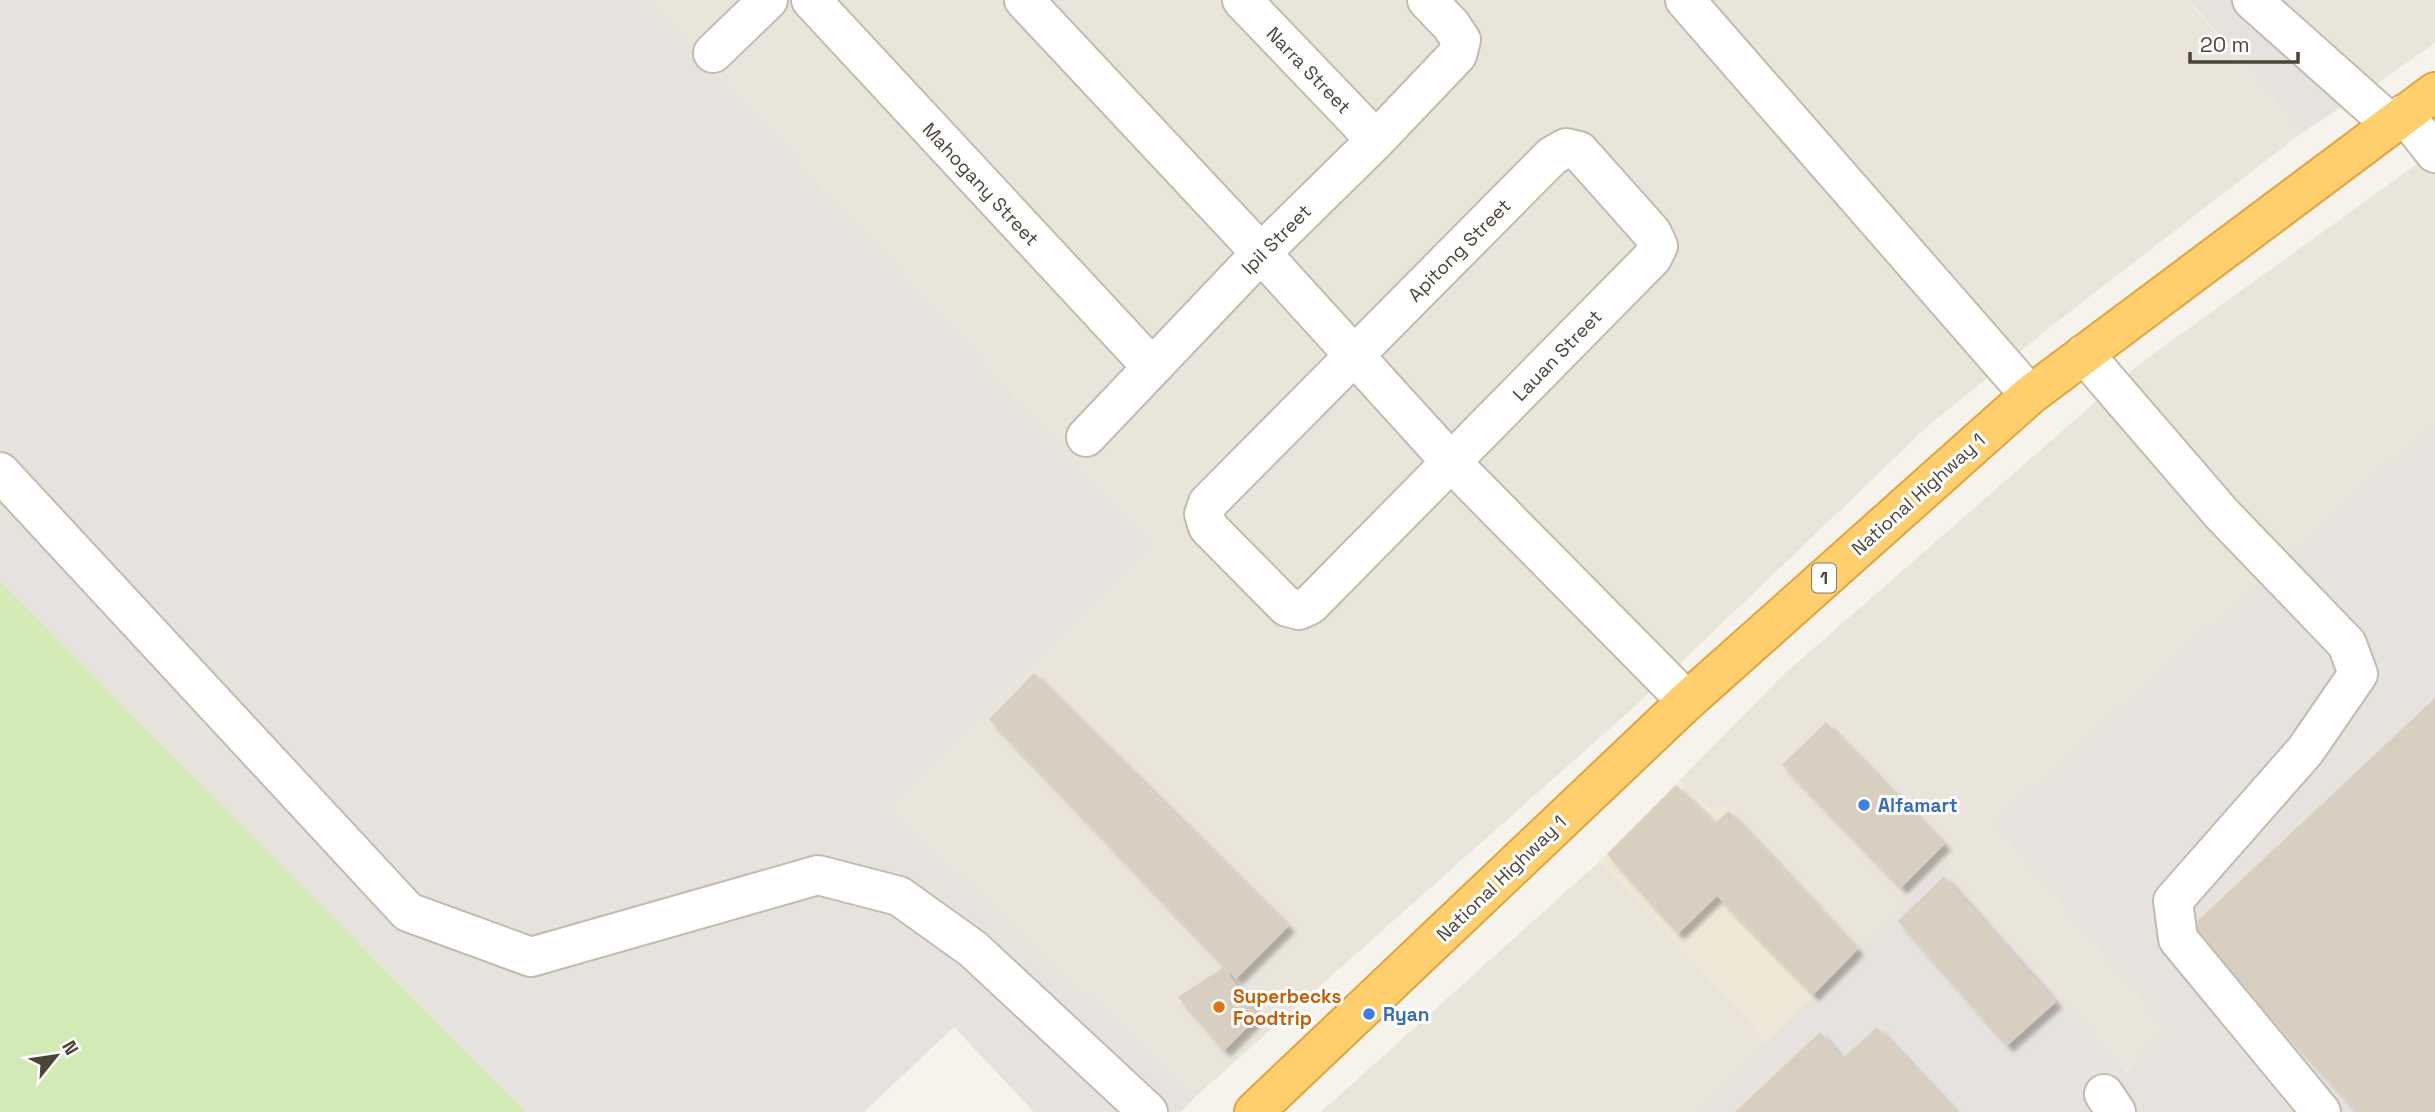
<svg xmlns="http://www.w3.org/2000/svg" width="2435" height="1112" viewBox="0 0 2435 1112" font-family="'Space Grotesk',sans-serif">
<defs>
<filter id="shadow"><feDropShadow dx="6" dy="6" stdDeviation="2" flood-color="#0004"/></filter>
</defs>
<rect width="100%" height="100%" fill="#f6f3ec"/>
<path fill="#eae5da" d="M649,0H2188L2303,132L2054,324L1929,425L1642,700L1195,1097L888,809L1150,546Z
M2281,0H2435V43L2372,87Z
M2435,151V422L1994,823L2169,1031L2124,1072L1941,867L1860,949L1723,805L1715,813L1680,780L1783,675L2138,365Z
M1600,861L1768,1042L1698,1112H1321Z"/>
<path fill="#e6e2dd" d="M0,0H649L1150,546L888,809L1195,1097L1181,1112H1034L954,1027L864,1112H526L0,582Z
M2189,0H2281L2372,87L2303,132Z
M2435,422V1112H1698L1941,866L2125,1072L2168,1030L1994,823Z"/>
<path fill="#efe8d6" d="M1680,780L1714,812L1723,805L1860,949L1768,1042L1600,861Z"/>
<path fill="#d2eab5" d="M0,582L526,1112H0Z"/>
<path fill="#d8cfc1" filter="url(#shadow)" d="M1034,673L1289,926L1236,979L989,719Z
M2435,698V1112H2357L2190,928Z
M1826,722L1945,844L1901,888L1782,765Z
M1676,785L1715,823L1729,811L1858,949L1813,995L1717,896L1678,934L1607,854Z
M1944,876L2056,1002L2007,1046L1898,921Z
M1224,967L1258,1017L1224,1051L1178,997Z
M1877,1027L1957,1112H1735L1820,1032L1843,1058Z"/>
<g fill="none" stroke-linecap="round" stroke-linejoin="round">
<g stroke="#c2bbae" stroke-width="42">
<path id="minor" d="M811,0L1152,367
M1024,0L1261,253L1452,463L1687,701
M1242,0L1376,140
M1685,0L2030,395
M2252,0L2391,124
M713,53L768,0
M2404,114L2435,153
M1566,148L1579,151L1652,233L1658,246L1652,258L1310,605L1299,610L1287,607L1208,527L1204,514L1208,503L1552,156Z
M2084,354L2221,513L2347,644L2358,674L2305,751L2173,901L2178,939L2321,1112
M1086,437L1261,253L1376,140L1457,55L1461,40L1451,25L1427,0
M0,472L408,912L531,957L818,875L899,896L973,949L1148,1112
M2104,1094L2116,1112"/>
</g>
<g stroke="#e0a43c" stroke-width="42">
<path id="highway" d="M1254,1112L1687,701L2030,395L2435,92"/>
</g>
<use href="#minor" stroke="#fff" stroke-width="38"/>
<use href="#highway" stroke="#ffcf6e" stroke-width="38"/>
</g>
<g fill="#3f7fe0" stroke="#fff" stroke-width="2.5">
<circle cx="1864" cy="805" r="7"/>
<circle cx="1369" cy="1014" r="7"/>
</g>
<circle fill="#e8710a" stroke="#fff" stroke-width="2.5" cx="1219" cy="1007" r="7"/>
<g text-anchor="middle" stroke-width="6" stroke-linejoin="round" paint-order="stroke">
<rect fill="#fff" stroke="#817c74" stroke-width="2" x="1812" y="563.5" width="24" height="29" rx="5"/>
<g font-size="18" font-weight="bold" fill="#4b4439">
<text x="1824" y="584">1</text>
</g>
<g font-size="19" fill="#4b4439" stroke="#fff">
<text transform="translate(1309 70) rotate(46)" y="7">Narra Street</text>
<text transform="translate(981 184) rotate(47)" y="7">Mahogany Street</text>
<text transform="translate(1276 239) rotate(-45)" y="7">Ipil Street</text>
<text transform="translate(1459 250) rotate(-45)" y="7">Apitong Street</text>
<text transform="translate(1557 355) rotate(-46)" y="7">Lauan Street</text>
<text transform="translate(1918 494) rotate(-42)" y="7">National Highway 1</text>
<text transform="translate(1501 878) rotate(-44)" y="7">National Highway 1</text>
</g>
<g font-size="19" font-weight="bold" fill="#366cbe" stroke="#fff" text-anchor="start">
<text x="1878" y="812">Alfamart</text>
<text x="1383" y="1021">Ryan</text>
</g>
<g font-size="19" font-weight="bold" fill="#c56008" stroke="#fff" text-anchor="start">
<text x="1233" y="1003">Superbecks<tspan x="1233" dy="22">Foodtrip</tspan></text>
</g>
</g>
<g transform="translate(56 1056) rotate(60)" stroke="#ffffff" stroke-width="5" paint-order="stroke">
<path d="M0-5L12 26L0 18L-12 26Z" fill="#4b4439"/>
<text y="-10" font-size="19" font-weight="bold" text-anchor="middle" fill="#4b4439">N</text>
</g>
<path d="M2190 52v10h108v-10" fill="none" stroke="#4b4439" stroke-width="3.5"/>
<text x="2200" y="52" font-size="21" fill="#4b4439" stroke="#ffffff" stroke-width="5" paint-order="stroke">20 m</text>
</svg>
